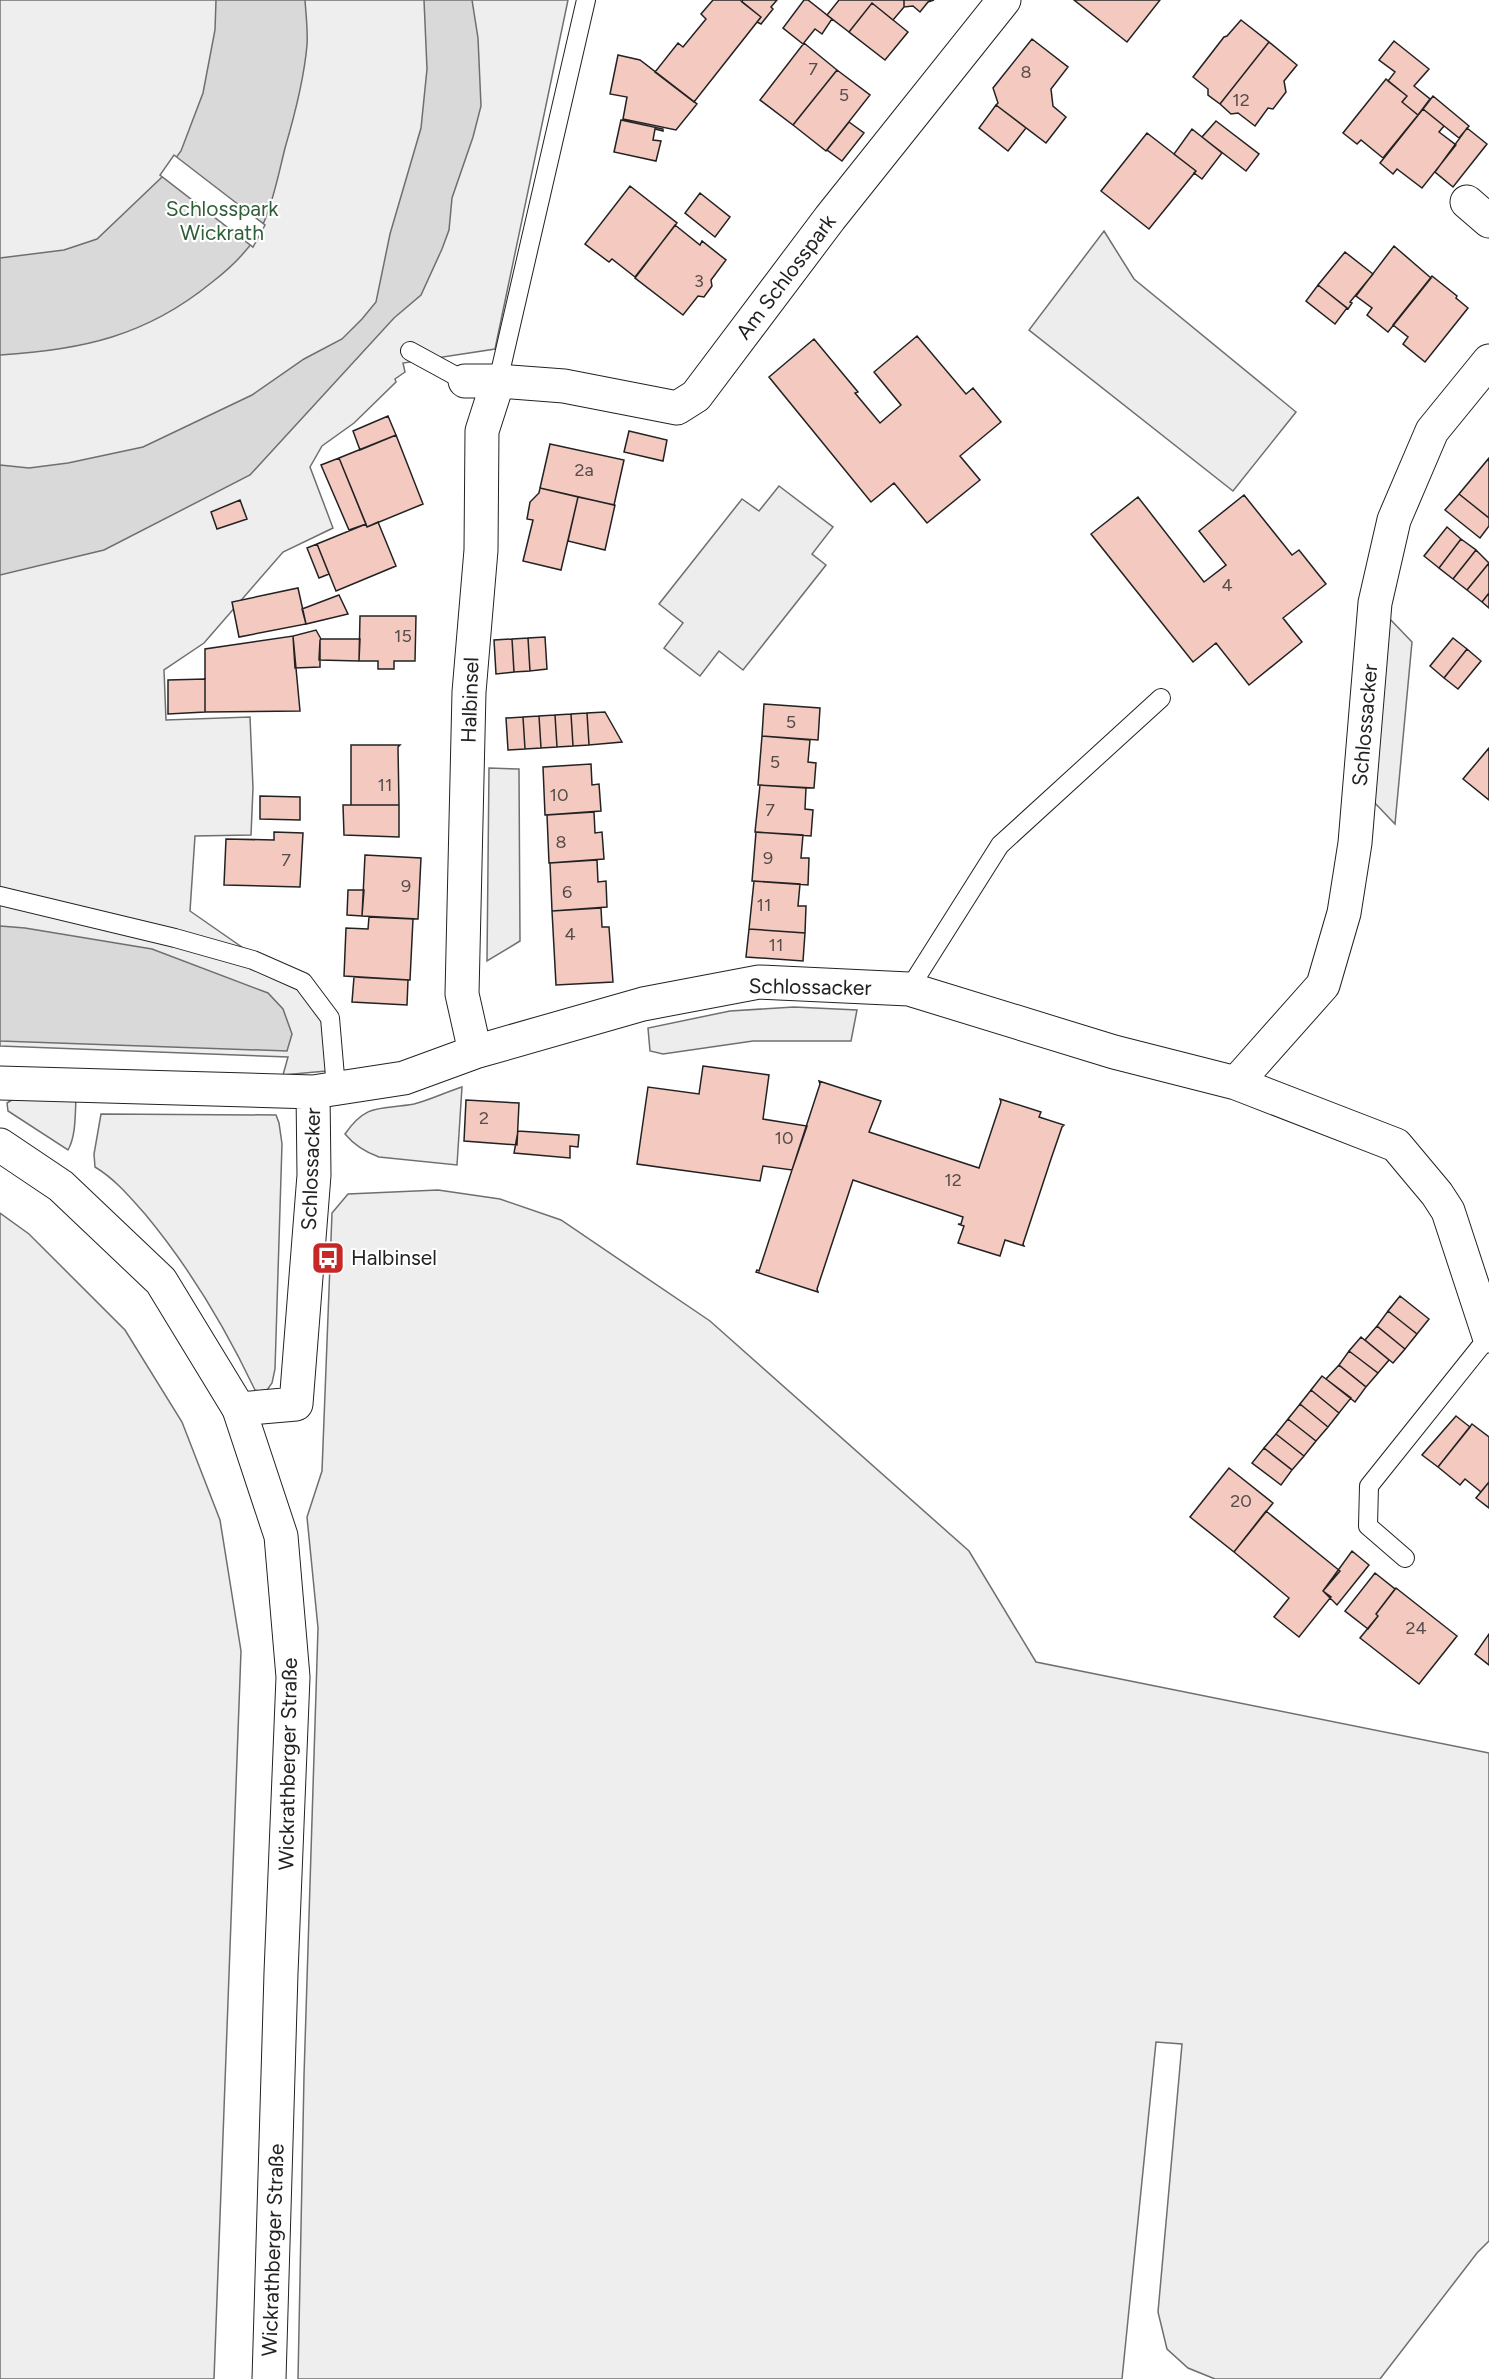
<svg xmlns="http://www.w3.org/2000/svg" width="1489" height="2379" viewBox="0 0 1489 2379" font-family="Figtree,sans-serif">
<rect width="100%" height="100%" fill="#fff"/>
<path fill="#eee" stroke="#6f6f6f" stroke-width="1.5" d="M0,0H568L495,349L403,363L405,372L395,379L396,382L354,423L322,446L310,467L333,528L283,552L204,643L164,670L166,720L250,717L253,788L251,835L195,836L190,911L298,986L323,1021L326,1071L283,1075L288,1057L0,1046Z
M462,1087L457,1165L379,1157C365,1152 355,1146 345,1134C367,1102 381,1110 414,1104C430,1100 446,1092 462,1087Z
M15,1098L76,1099C75,1115 76,1136 68,1150L8,1111L7,1103Z
M101,1114L276,1115L279,1123L282,1144L275,1369L272,1383L265,1393L255,1390C225,1327 190,1268 145,1214C130,1197 115,1179 95,1167L94,1154Z
M438,1190L500,1199L561,1220L710,1321L969,1551L1036,1662L1489,1753V2241L1477,2253L1380,2379H1215L1188,2368L1167,2349L1158,2312L1182,2044L1156,2042L1122,2379H298L304,2076L318,1628L307,1517L322,1471L332,1213L348,1194Z
M0,1213L29,1234L125,1330L182,1422L220,1520L241,1651L214,2379H0Z"/>
<path fill="#ededed" stroke="#6f6f6f" stroke-width="1.5" d="M1104,231L1134,279L1296,412L1233,491L1029,330Z
M779,486L833,527L812,554L826,565L743,670L719,651L700,676L664,648L683,623L659,604L742,499L759,511Z
M1389,618L1412,642L1395,824L1372,800Z
M489,768L519,769L520,941L487,961Z
M794,1007L857,1010L851,1041H753L663,1054L650,1051L648,1028L730,1011Z"/>
<path fill="#d9d9d9" stroke="#6f6f6f" stroke-width="1.5" d="M216,0H305C306,15 308,31 307,45C304,80 295,114 285,148C279,172 274,199 264,222C253,247 232,267 211,283C146,336 82,350 0,355V258L64,250L97,239L161,178L181,151L203,93L215,30Z
M424,0H472L478,38L481,106L473,137L452,198L449,230L442,249L421,295L394,318L250,475L104,550L0,575V465L29,468L68,463L143,447L252,395L304,359L342,339L362,319L376,302L390,234L421,128L427,69Z
M0,926L25,928L152,949L268,993L283,1009L292,1034L287,1051L0,1041Z"/>
<path fill="#fff" stroke="#6f6f6f" stroke-width="1.5" d="M174,155L265,225L253,247L160,175Z"/>
<path fill="#f3c9c0" stroke="#222" stroke-width="1.5" d="M713,0H740L761,17L694,102L655,72L678,43L683,47L706,19L701,14Z
M743,0H777L771,7L773,9L761,24L757,22L761,17L742,2Z
M804,0H808L832,19L822,34L815,29L803,44L783,28Z
M839,0H904V7L893,20L872,3L849,32L827,15Z
M904,0H934L928,2L920,12L913,6L904,7Z
M1074,0H1160L1127,42Z
M872,3L908,32L885,60L849,32Z
M1241,20L1269,42L1220,104L1208,95V89L1193,77L1224,37L1227,36Z
M1032,39L1068,67L1051,89L1053,106L1066,117L1046,143L996,105L998,103L993,88Z
M1394,41L1429,69L1414,86L1430,99L1418,115L1402,102L1407,96L1388,81L1395,72L1379,60Z
M1269,42L1297,65L1284,81L1286,92L1273,109L1268,108L1255,126L1238,113L1231,114L1220,104Z
M804,43L837,70L793,125L760,100Z
M618,55L640,60L697,104L676,130L623,119L627,97L610,94Z
M837,70L870,95L826,151L793,125Z
M1386,79L1407,96L1402,102L1418,115L1383,158L1361,140L1357,144L1343,133Z
M1433,96L1469,126L1459,138L1423,109Z
M996,105L1026,128L1008,151L979,128Z
M1423,109L1444,126L1439,132L1456,145L1422,188L1397,169L1393,174L1380,163Z
M621,120L663,129V131L655,129L653,140L661,141L656,161L614,152Z
M1216,121L1259,154L1246,171L1202,137Z
M849,122L864,133L842,161L827,150Z
M1467,128L1487,144L1453,187L1435,172Z
M1192,129L1222,153L1202,179L1194,173L1196,171L1174,154Z
M1147,133L1196,171L1149,229L1101,191Z
M630,186L677,223L635,277L612,259L609,262L585,244Z
M700,193L730,217L715,237L685,213Z
M675,225L700,245L702,241L726,260L711,280L712,286L704,297L698,296L683,315L635,278Z
M1394,246L1431,278L1388,332L1367,315L1372,308L1356,296Z
M1345,252L1373,274L1350,302L1352,303L1348,309L1318,285Z
M1432,276L1457,296L1456,298L1468,308L1425,362L1403,344L1408,337L1393,325Z
M1318,285L1347,308L1335,324L1306,301Z
M917,336L966,394L973,388L1001,422L960,456L980,480L927,523L894,483L871,502L769,377L814,339L858,392L855,393L880,423L901,405L874,372Z
M388,416L396,435L360,450L353,431Z
M629,431L667,440L663,461L624,452Z
M396,435L423,504L367,527L339,458Z
M550,444L624,460L614,505L540,488Z
M339,458L366,524L349,530L321,465Z
M1489,458V518L1459,494Z
M540,488L578,497L561,570L523,561L533,520L527,519L530,502L539,493Z
M1459,494L1489,518V526L1480,538L1445,510Z
M1244,495L1292,555L1299,550L1326,584L1283,618L1302,642L1249,685L1216,643L1193,662L1091,534L1138,497L1204,582L1226,565L1199,531Z
M578,497L615,505L605,550L568,541Z
M240,500L247,519L217,529L211,512Z
M378,522L396,566L336,591L317,544L366,524L367,527Z
M1447,527L1461,539L1439,568L1424,556Z
M1461,539L1476,550L1453,579L1439,568Z
M317,544L329,574L319,578L307,548Z
M1476,550L1489,563L1467,590L1453,579Z
M1489,563V593L1482,602L1467,590Z
M298,588L306,624L239,637L232,602Z
M1489,593V608L1482,602Z
M339,595L348,614L306,624L302,609Z
M360,616H416L415,661H394V669H378V661H359Z
M316,630L321,639L320,640V667L295,668L293,636Z
M293,636L300,711L205,712V649Z
M545,637L547,669L530,671L528,638Z
M528,638L530,671L514,672L512,639Z
M1453,638L1467,649L1444,678L1430,666Z
M321,639H360L359,661L319,660L320,640Z
M512,639L514,672L496,674L494,640Z
M1467,649L1481,661L1458,689L1444,678Z
M205,679V712L168,714V680Z
M764,704L820,708L818,740L762,736Z
M605,712L622,742L589,745L587,713Z
M587,713L589,745L573,746L571,714Z
M571,714L573,746L557,747L555,715Z
M555,715L557,747L541,748L539,716Z
M539,716L541,748L525,749L523,717Z
M523,717L525,749L508,750L506,718Z
M762,736L810,740L808,762L816,763L814,788L758,785Z
M351,745H400L398,747L399,805H351Z
M1489,748V800L1463,779Z
M591,764L592,785L599,784L601,811L545,815L543,767Z
M760,785L806,788L805,809L813,810L811,836L755,832Z
M260,796L300,797V820L260,819Z
M343,805H399V837L344,835Z
M594,812L595,833L602,832L604,859L549,863L547,815Z
M274,832L303,833L300,887L224,885L226,839L274,840Z
M756,832L803,835L801,858H809L808,885L752,881Z
M365,855L421,858L418,919L362,916Z
M597,860L598,882L606,881L607,907L552,911L550,863Z
M754,881L800,884L798,906H806L805,933L749,929Z
M348,890H364L362,916L347,915Z
M601,908L602,927H609L613,982L556,985L552,911Z
M369,917L413,919L410,980L344,976L346,928L368,929Z
M749,929L805,933L803,961L746,957Z
M354,977L408,980L407,1005L352,1002Z
M703,1066L769,1075L763,1119L807,1126L792,1170L763,1166L760,1181L637,1164L648,1087L699,1094Z
M819,1081L881,1101L869,1132L979,1168L1001,1102L1000,1099L1041,1112L1039,1117L1064,1125L1062,1127L1051,1159L1023,1244L1024,1246L1005,1240L1000,1256L958,1243L964,1226L958,1224H961L963,1217L853,1180L817,1289L818,1292L756,1272L757,1270L759,1271L820,1084Z
M466,1100L519,1103L517,1145L464,1141Z
M518,1131L579,1135L578,1147L570,1146V1158L514,1153Z
M1400,1296L1429,1319L1417,1334L1388,1311Z
M1388,1311L1417,1334L1405,1349L1377,1326Z
M1377,1326L1405,1349L1393,1363L1365,1340Z
M1361,1337L1389,1360L1378,1373L1349,1351Z
M1349,1351L1378,1373L1366,1387L1339,1365Z
M1339,1365L1366,1387L1355,1402L1326,1379Z
M1322,1376L1351,1398L1339,1413L1311,1390Z
M1311,1390L1339,1413L1328,1427L1300,1404Z
M1300,1404L1328,1427L1316,1441L1288,1419Z
M1456,1416L1470,1427L1438,1467L1422,1455Z
M1288,1419L1316,1441L1304,1456L1276,1434Z
M1472,1424L1489,1437V1482L1481,1492L1465,1479L1460,1485L1438,1467Z
M1276,1434L1304,1456L1292,1470L1264,1448Z
M1264,1448L1292,1470L1281,1485L1252,1463Z
M1229,1468L1273,1503L1234,1552L1190,1517Z
M1489,1482V1508L1476,1498Z
M1266,1511L1340,1571L1323,1591L1331,1597L1299,1637L1274,1617L1289,1598L1234,1552Z
M1352,1551L1369,1565L1337,1605L1323,1591Z
M1375,1573L1395,1589L1376,1614L1378,1616L1368,1629L1345,1611Z
M1396,1588L1457,1636L1419,1684L1360,1638L1378,1616L1376,1614Z
M1489,1634V1665L1475,1654Z"/>
<g fill="none" stroke-linecap="round" stroke-linejoin="round">
<g stroke="#222" stroke-width="20">
<path id="lane" d="M410,351L465,381
M498,381L586,0
M0,896L175,938L253,960L303,982L330,1018L336,1088
M909,989L1000,845L1161,698
M1405,1558L1368,1526L1369,1486L1489,1336"/>
</g>
<g stroke="#222" stroke-width="35">
<path id="street" d="M1467,202L1489,221
M465,381H498L482,431L481,550L469,692L462,994L475,1052
M498,381L564,386L677,408L696,396L830,218L1004,0
M0,1083L313,1092L404,1078L475,1052L643,1004L759,982L909,989L1114,1052L1236,1083L1396,1145L1437,1194L1448,1211L1489,1336
M1236,1083L1323,985L1344,913L1355,843L1375,603L1394,520L1432,431L1489,361
M239,1409L296,1404L314,1175L313,1092"/>
</g>
<g stroke="#222" stroke-width="35">
<path id="secondary" d="M0,1145L61,1186L161,1281L239,1409L281,1536L293,1677L281,1973L269,2379"/>
</g>
<use href="#lane" stroke="#fff" stroke-width="18"/>
<use href="#street" stroke="#fff" stroke-width="33"/>
<use href="#secondary" stroke="#fff" stroke-width="33"/>
</g>
<defs>
<g id="bus-square" transform="scale(1.725)"><rect x="-9" y="-9" width="18" height="18" rx="4" fill="#c62828" stroke="#fff"/><path d="M-5-6H5V4H4V6H2V4H-2V6H-4V4H-5ZM-3.5-4V0h7V-4ZM-3.5 1.2v1.5H-2V1.2ZM2 1.2v1.5H3.5V1.2Z" fill="#fff"/></g>
</defs>
<g fill-rule="evenodd">
<use href="#bus-square" x="328" y="1258"/>
</g>
<g text-anchor="middle" stroke-width="4.5" stroke-linejoin="round" paint-order="stroke">
<g font-size="18" fill="#564c4a">
<text x="813" y="75">7</text>
<text x="1026" y="78">8</text>
<text x="844" y="101">5</text>
<text x="1241" y="106">12</text>
<text x="699" y="287">3</text>
<text x="584" y="476">2a</text>
<text x="1227" y="591">4</text>
<text x="403" y="642">15</text>
<text x="791" y="728">5</text>
<text x="775" y="768">5</text>
<text x="385" y="791">11</text>
<text x="559" y="801">10</text>
<text x="770" y="816">7</text>
<text x="561" y="848">8</text>
<text x="768" y="864">9</text>
<text x="286" y="866">7</text>
<text x="406" y="892">9</text>
<text x="567" y="898">6</text>
<text x="764" y="911">11</text>
<text x="570" y="940">4</text>
<text x="776" y="951">11</text>
<text x="484" y="1124">2</text>
<text x="784" y="1144">10</text>
<text x="953" y="1186">12</text>
<text x="1241" y="1507">20</text>
<text x="1416" y="1634">24</text>
</g>
<g font-size="21" fill="#2f5e38" stroke="#fff">
<text x="222" y="216">Schlosspark<tspan x="222" dy="24">Wickrath</tspan></text>
</g>
<g font-size="21" fill="#222" stroke="#fff">
<text transform="translate(786 277) rotate(-53)" y="7">Am Schlosspark</text>
<text transform="translate(470 700) rotate(-88)" y="7">Halbinsel</text>
<text transform="translate(1365 725) rotate(-85)" y="7">Schlossacker</text>
<text transform="translate(810 987) rotate(1)" y="7">Schlossacker</text>
<text transform="translate(311 1169) rotate(-88)" y="7">Schlossacker</text>
<text transform="translate(288 1764) rotate(-89)" y="7">Wickrathberger Straße</text>
<text transform="translate(273 2250) rotate(-88)" y="7">Wickrathberger Straße</text>
</g>
<g font-size="21" fill="#222" stroke="#fff" text-anchor="start">
<text x="351" y="1265">Halbinsel</text>
</g>
</g>
</svg>
